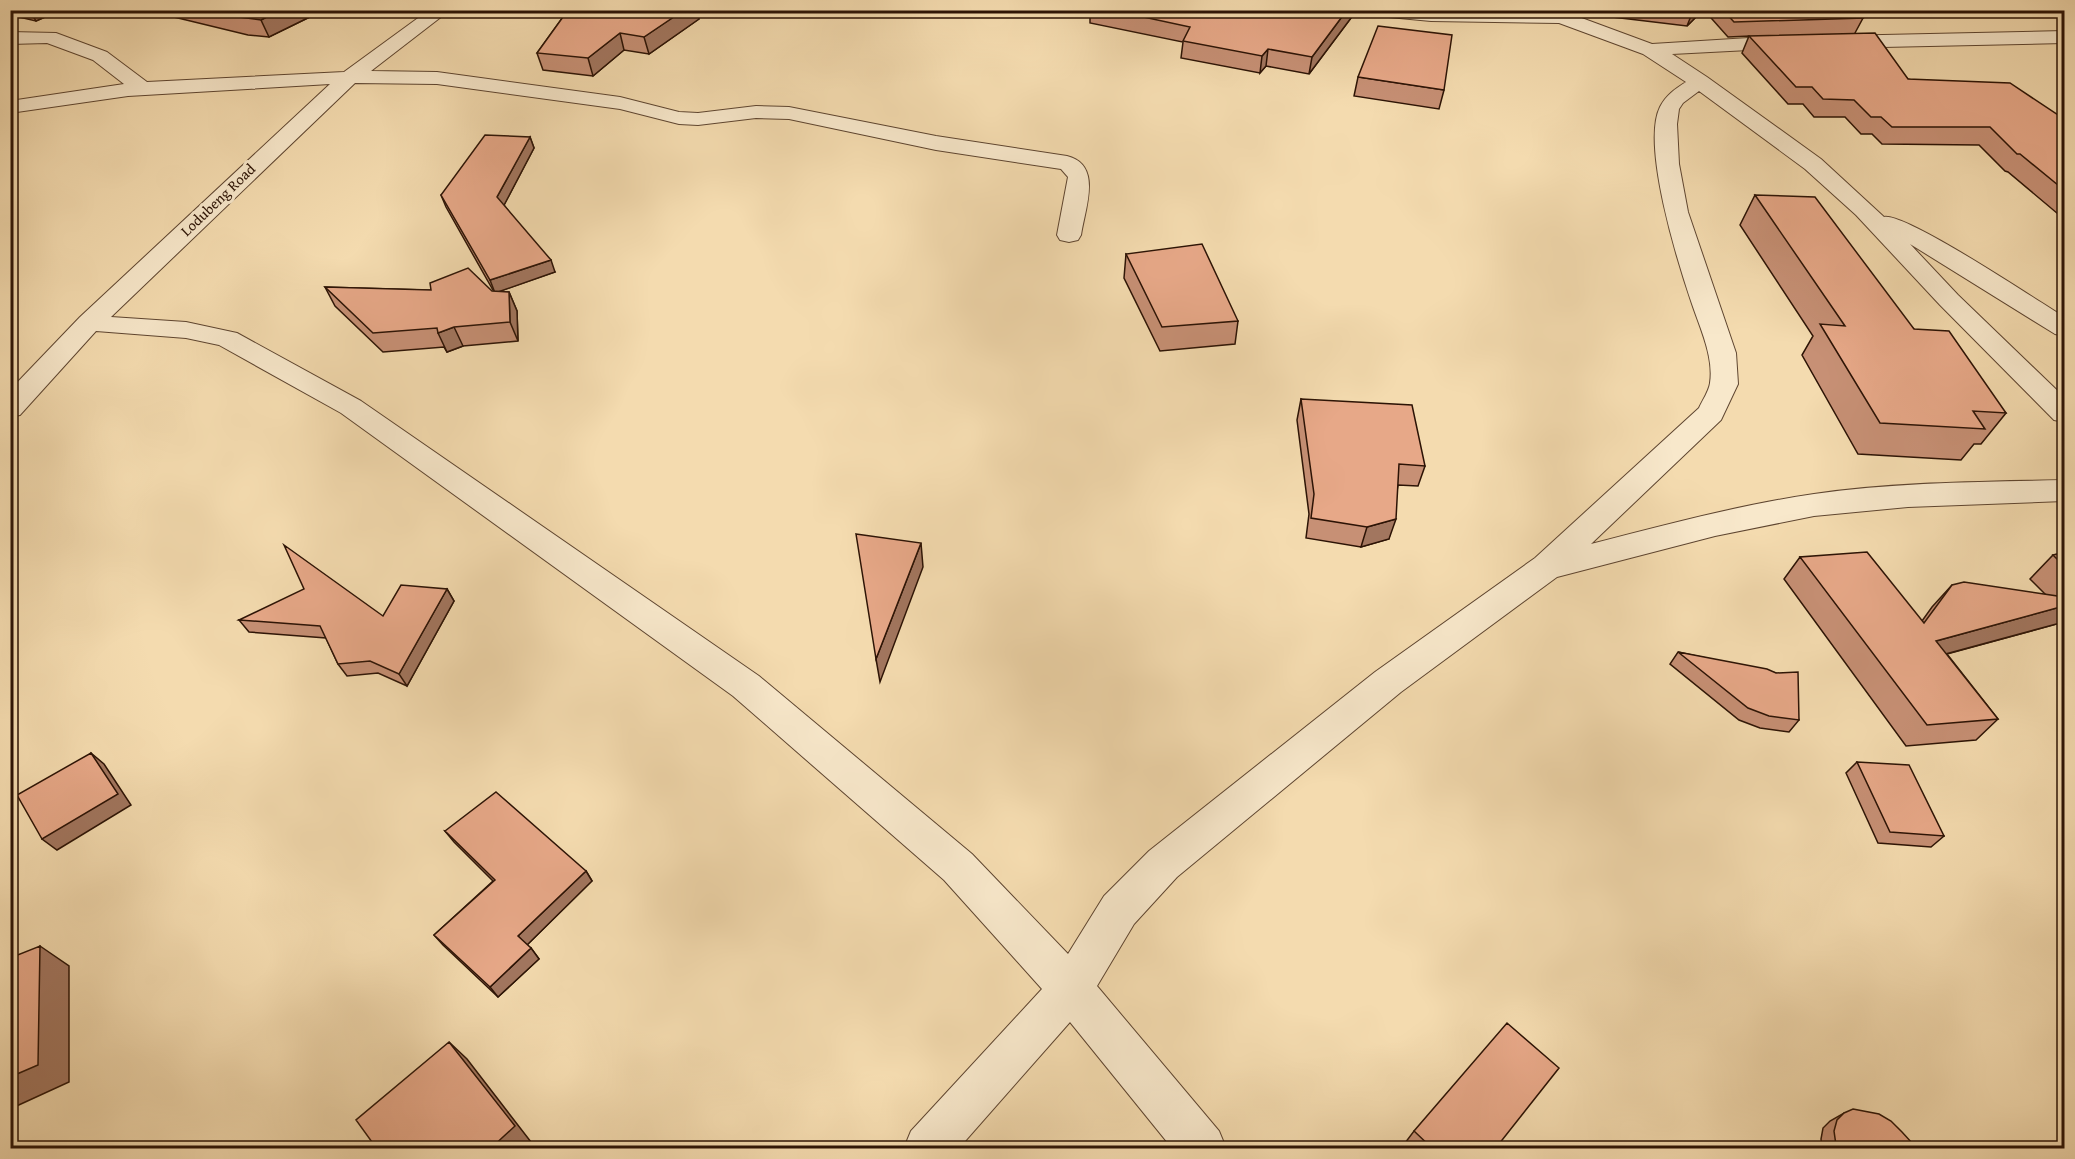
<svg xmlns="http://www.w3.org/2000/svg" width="2075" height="1159" viewBox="0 0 2075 1159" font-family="'Gentium Book Plus',serif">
<rect width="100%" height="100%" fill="#f4dbaf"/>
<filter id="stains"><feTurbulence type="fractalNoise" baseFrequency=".00333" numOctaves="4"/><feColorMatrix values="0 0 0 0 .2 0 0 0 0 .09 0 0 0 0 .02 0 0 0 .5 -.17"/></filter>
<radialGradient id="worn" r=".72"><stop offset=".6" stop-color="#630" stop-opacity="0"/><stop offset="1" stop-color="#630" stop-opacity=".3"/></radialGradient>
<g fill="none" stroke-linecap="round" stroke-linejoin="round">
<g stroke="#5e4530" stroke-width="2">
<path id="minor" d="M429,10H450L371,71L437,72L620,97L679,112L698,113L756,106L789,107L936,136L1067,156C1103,165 1085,208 1081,235L1078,240L1069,242L1060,240L1057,235L1068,177L1061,169L936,150L789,119L756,118L698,125L679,124L620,109L437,84L355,83L111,317L186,322L237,333L361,401L759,676L972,854L1068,954L1104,896L1149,851L1375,672L1535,558L1699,408C1702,401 1709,391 1710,383C1714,357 1700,328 1692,304C1678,263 1641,145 1660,107C1666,95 1675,89 1686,82L1643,54L1559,23L1431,21L1368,15L1359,10H1560L1652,44L1749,38L2064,31V43L1749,50L1672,54L1707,77L1821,159L1884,217C1905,212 2038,301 2064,317V336L2055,334L1910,244L1958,295L2064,397V422L2054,420L1940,305L1856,215L1805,169L1699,91L1683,103L1679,109L1677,124L1679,164L1688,212L1736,353L1738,384L1721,420L1591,544C1665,525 1739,505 1814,494C1896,482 1981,482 2064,480V501L1908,507L1814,516L1715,536L1557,577L1401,692L1177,877L1134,924L1097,986L1219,1131L1226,1148H1172L1070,1022L959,1148H904L911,1131L1042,989L944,880L733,696L341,413L219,345L186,338L96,331L20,415L10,417V390L80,317L330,84L128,96L10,113V101L124,84L93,60L47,43L10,44V32L56,33L107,52L147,82L344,72Z"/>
</g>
<use href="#minor" fill="#f8e8cb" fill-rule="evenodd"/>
</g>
<path fill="#c79075" stroke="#2c1305" stroke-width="1.5" d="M10,10H61L36,21L10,15Z
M145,10H324L269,37L248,35Z
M568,10H697L699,19L649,54L624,50L593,76L543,70L537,53Z
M1090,10H1357L1309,74L1266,66L1260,73L1181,58L1183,42L1090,23Z
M1600,10H1703L1687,26L1604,16Z
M1704,10H1857L1863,18L1855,33L1908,79L2064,119V219L2008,172L2005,171L1979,145L1882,144L1872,134H1861L1845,117H1814L1803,104H1788L1742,53L1749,36L1728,37Z
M1358,77L1444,90L1439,109L1354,96Z
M530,137L534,148L504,205L555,272L497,292H509L517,311L518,341L463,346L447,352L444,347L383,352L335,306L325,287L494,292L446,207L441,195Z
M1755,195L1914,329L2006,413L1981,444H1974L1961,460L1858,454L1802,355L1813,336L1740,225Z
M1126,254L1238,321L1235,344L1160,351L1124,278Z
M1301,399L1425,466L1418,486L1398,485L1389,539L1361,547L1306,538L1309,514L1297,420Z
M2064,553V622L1947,654L1998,719L1976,740L1906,746L1784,579L1800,557L1922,621L1932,607L1952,585L2046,595L2030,579L2053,555Z
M447,589L454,601L407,686L378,673L347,676L338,664L326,638L249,632L239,620L383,616Z
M1678,652L1776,673L1799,720L1789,732L1760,728L1739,720L1670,664Z
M1857,762L1944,836L1931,847L1878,843L1846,773Z
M445,831L586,871L592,881L527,945L531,948L539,959L498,997L443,945L434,935L493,881L454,842Z
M1844,1113L1914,1149H1822L1821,1139L1823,1128L1830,1121Z
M1414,1131L1495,1149H1404L1402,1147Z"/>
<path fill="#a2765f" stroke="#2c1305" stroke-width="1.5" d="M29,10H61L36,21Z
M280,10H324L269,37L261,20Z
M684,10H697L699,19L649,54L644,37Z
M1347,10H1357L1309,74L1312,57Z
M1694,10H1703L1687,26L1693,11Z
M620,33L624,50L593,76L588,58Z
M1268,49L1266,66L1260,73L1262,56Z
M530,137L534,148L502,209L497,197Z
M551,260L555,272L495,293L490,280Z
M509,292L517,311L518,341L510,322Z
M454,327L463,346L447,352L438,333Z
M1396,519L1389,539L1361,547L1367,527Z
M921,543L923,567L880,682L876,659Z
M447,589L454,601L407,686L399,674Z
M2064,606V622L1916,662L1936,641Z
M91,753L104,764L131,805L57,850L42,839Z
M586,871L592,881L526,946L518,936Z
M40,946L69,966V1082L10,1109V1077Z
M531,948L539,959L498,997L490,987Z
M449,1042L467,1059L531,1142L525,1149H490Z"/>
<path fill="#e7a888" stroke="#2c1305" stroke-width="1.5" d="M210,10H280L261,20L239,17Z
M568,10H684L644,37L620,33L588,58L537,53Z
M1111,10H1347L1312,57L1268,49L1262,56L1183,41L1190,27Z
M1723,10H1857L1863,18L1734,22Z
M1378,26L1452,35L1444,90L1358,77Z
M1875,33L1908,79L2010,83L2064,119V190L2020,154H2017L1990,127H1892L1881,117H1871L1854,100L1823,99L1812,87H1796L1749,36Z
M485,135L530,137L497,197L551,260L490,280L441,195Z
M1755,195L1815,197L1914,329L1949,331L2006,413L1973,411L1985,429L1880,423L1820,324L1845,326Z
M1202,244L1238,321L1162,327L1126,254Z
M468,268L492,291L509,292L510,322L454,327L438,333L437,328L373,333L325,287L431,290L430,283Z
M1301,399L1412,405L1425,466L1399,464L1396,519L1367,527L1311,518L1314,494Z
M856,534L921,543L876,659Z
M284,545L383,616L401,585L447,589L399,674L370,661L338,664L320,626L239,620L304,589Z
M1867,552L1924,623L1952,585L1964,582L2064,597V606L1936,641L1998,719L1927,725L1800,557Z
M2064,553V566L2053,555Z
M1678,652L1767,669L1776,673L1798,672L1799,720L1769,716L1748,708Z
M91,753L118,794L42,839L17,795Z
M1857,762L1909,765L1944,836L1890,832Z
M496,792L586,871L518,936L531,948L490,987L434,935L495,880L445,831Z
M40,946L38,1065L10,1077V958Z
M1507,1023L1559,1068L1495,1149H1433L1414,1131Z
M449,1042L515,1126L490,1149H377L356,1120Z
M1853,1109L1879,1114L1891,1121L1902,1132L1913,1144L1914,1149H1838L1836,1145L1834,1131L1837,1120L1844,1113Z"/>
<g text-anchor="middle" stroke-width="6" stroke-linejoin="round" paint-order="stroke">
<g font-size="15" fill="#2c1305" stroke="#f8e8cb">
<text transform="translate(218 200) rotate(-44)" y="5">Lodubeng Road</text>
</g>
</g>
<rect width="2075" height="1159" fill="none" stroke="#f4dbaf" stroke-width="36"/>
<rect x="12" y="12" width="2051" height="1135" fill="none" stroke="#2c1305" stroke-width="3"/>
<rect x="18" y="18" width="2039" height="1123" fill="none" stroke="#2c1305" stroke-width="1.5"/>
<rect width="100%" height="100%" filter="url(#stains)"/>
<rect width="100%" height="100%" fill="url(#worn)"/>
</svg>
